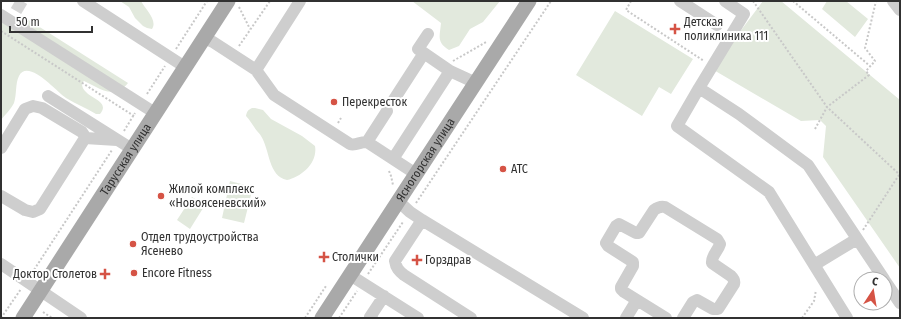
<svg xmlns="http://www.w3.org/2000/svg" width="901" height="319" viewBox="0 0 901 319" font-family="'Fira Sans Condensed',sans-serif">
<rect width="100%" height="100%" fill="#fff"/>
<path fill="#e2e9dd" d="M120,1H141C145,9 158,20 152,29L147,28L143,26L135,18L129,7Z
M412,1H500L483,22L470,29L459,46L449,50C436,42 440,36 441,23Z
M763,1H781L900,100V268L823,157L826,126L820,120L801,121L712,69Z
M827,1H846L868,19L855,37L822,9Z
M615,11L693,59L671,94L659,87L642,116L576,75Z
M27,19L128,83C119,94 108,94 96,87C92,85 88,83 84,81L82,83C82,87 83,89 86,92C92,99 110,102 100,114H96C86,108 76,104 66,98C57,92 28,58 19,76C15,84 17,94 14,103C11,109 5,115 1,120V21Z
M252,108H255L263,110L271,119L302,136L315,146C318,163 301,177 287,180C268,176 270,150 261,136C260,134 258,132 257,131C253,126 250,120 246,116C247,111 248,110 252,108Z
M230,181L253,187L244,223L222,218Z
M192,197L205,205L190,229L177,220Z"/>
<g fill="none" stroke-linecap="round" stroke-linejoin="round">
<path stroke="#d6d6d6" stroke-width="12" stroke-dasharray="12 6" stroke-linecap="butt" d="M16,11L22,1"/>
<path stroke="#c8c8c8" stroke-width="2" stroke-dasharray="2 2" stroke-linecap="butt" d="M631,1L626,10L704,61
M753,1L827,107L900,175
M793,1L870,66
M239,7L250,29
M1,31L134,116
M239,46L270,1
M176,49L207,1
M453,61L486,42
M147,94L165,66
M338,123L341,118
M815,129L827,107L869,75L866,71L875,61L865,48L876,1
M124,131L135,113
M389,171L391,176L393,185
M416,203L551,1
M863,230L899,175
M32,273L112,150
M368,274L403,222
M43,312L52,318
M1,318L21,289
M305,318L326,286
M339,318L357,291
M802,318L814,301L816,290"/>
<path stroke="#cecece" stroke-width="12" d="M83,1L185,67
M680,1L717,25
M725,1L744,14L699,88L739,114L808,165L884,279
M893,1L900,10
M1,15L155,113
M428,34L418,49L450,71L476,83
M204,38L213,42L256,70L274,95L350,144C356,146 361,141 367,142L416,174
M256,70L300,1
M699,88L677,126L769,192L847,318
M48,96L132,149
M393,101L424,53
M85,138L117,140
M367,142L387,111
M1,148L25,109L33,106L42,108L82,132L84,135L85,138
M393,159L450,71
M1,196L25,210L33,212L40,209L85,138
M398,201L410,212L422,220L583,318
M422,220L395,261C396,268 399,271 404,275L471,318
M1,264C28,282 54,300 81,318
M814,265L857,239
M350,275L418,318
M885,281L900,303
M372,318L370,317L384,296
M626,318L637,300
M666,318L624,292L621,289V287L633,266V262L608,246L606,243L616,226L619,224L636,233H639L654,210C658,207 661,206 665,207L717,239L720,244C718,251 711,256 712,263L731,276C734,279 735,281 734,284L718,309H713L697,300L693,302L683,318"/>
<g stroke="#a9a9a9" stroke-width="15">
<path id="s1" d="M23,318L228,1"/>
<path id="s2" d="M322,318L529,1"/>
</g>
</g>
<g fill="#d55345" stroke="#fff" stroke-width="1.5">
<path d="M673 23h4v4h4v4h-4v4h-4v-4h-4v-4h4z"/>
<circle cx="334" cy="102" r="4"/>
<circle cx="503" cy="169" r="4"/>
<circle cx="161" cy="196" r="4"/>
<circle cx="133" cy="244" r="4"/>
<path d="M322 251h4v4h4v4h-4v4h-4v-4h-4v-4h4z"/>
<path d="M415 254h4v4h4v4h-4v4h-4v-4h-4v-4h4z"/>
<circle cx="134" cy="273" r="4"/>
<path d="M103 268h4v4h4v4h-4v4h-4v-4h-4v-4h4z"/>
</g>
<g text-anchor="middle" stroke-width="4" stroke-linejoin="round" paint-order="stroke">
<g font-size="12" fill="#313131" stroke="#fff" text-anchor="start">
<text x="684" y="26">Детская<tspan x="684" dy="14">поликлиника 111</tspan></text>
<text x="342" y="106">Перекресток</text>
<text x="511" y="173">АТС</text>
<text x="169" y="193">Жилой комплекс<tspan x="169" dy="14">«Новоясеневский»</tspan></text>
<text x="141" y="241">Отдел трудоустройства<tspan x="141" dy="14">Ясенево</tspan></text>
<text x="332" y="261">Столички</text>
<text x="425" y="264">Горздрав</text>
<text x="142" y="277">Encore Fitness</text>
<text x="97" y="278" text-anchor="end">Доктор Столетов</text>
</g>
<g font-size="12" fill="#313131" stroke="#fff">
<text dy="4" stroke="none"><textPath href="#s1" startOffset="189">Тарусская улица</textPath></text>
<text dy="4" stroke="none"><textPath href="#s2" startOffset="189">Ясногорская улица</textPath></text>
</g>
</g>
<rect width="901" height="319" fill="none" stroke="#313131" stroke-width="4"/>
<g transform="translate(873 291) rotate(12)"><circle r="19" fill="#ffffff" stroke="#adadad"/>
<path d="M0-3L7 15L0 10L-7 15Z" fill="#d55345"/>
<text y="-6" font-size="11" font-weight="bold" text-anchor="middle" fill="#313131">С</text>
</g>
<path d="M10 26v6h82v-6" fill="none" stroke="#313131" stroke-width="2"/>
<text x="16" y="26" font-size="12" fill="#313131" stroke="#ffffff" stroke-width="3" paint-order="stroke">50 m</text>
</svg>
